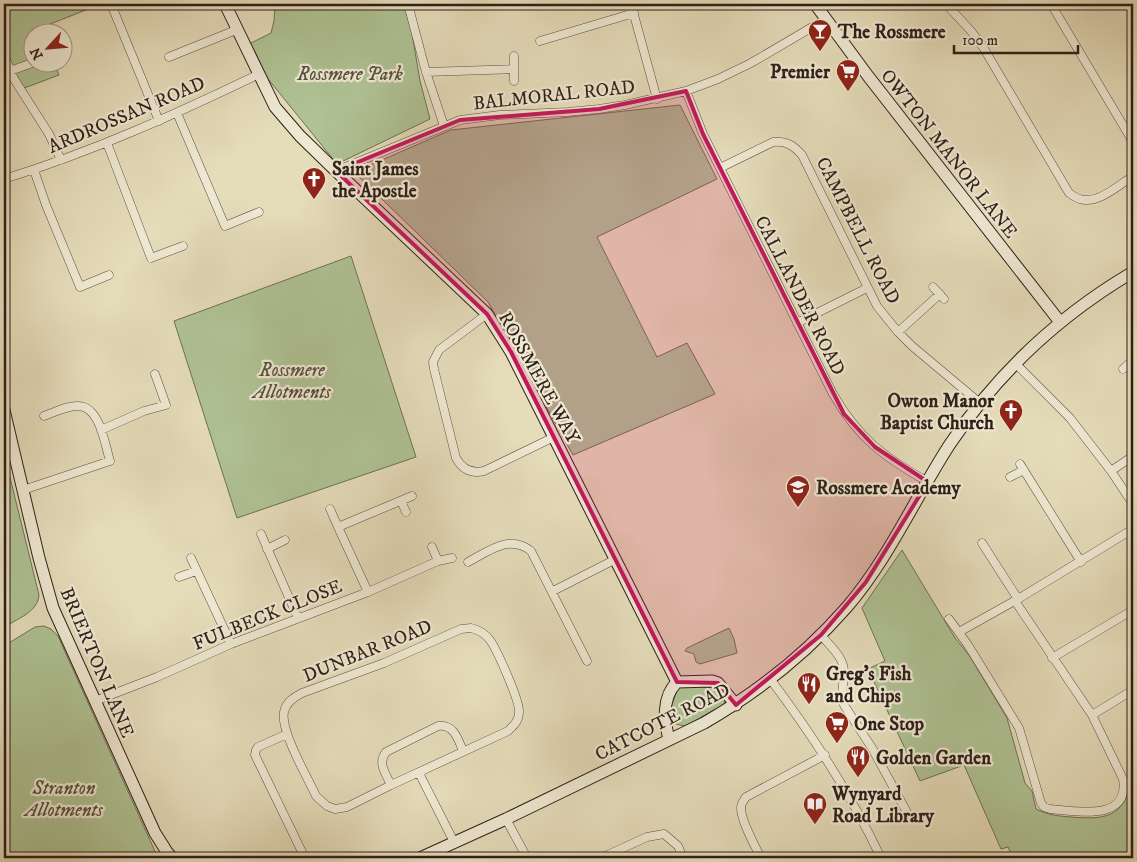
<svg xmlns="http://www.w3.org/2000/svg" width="1137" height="862" viewBox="0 0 1137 862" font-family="'IM FELL DW Pica',serif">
<rect width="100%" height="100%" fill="#e5dcba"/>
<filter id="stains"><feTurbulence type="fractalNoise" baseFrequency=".004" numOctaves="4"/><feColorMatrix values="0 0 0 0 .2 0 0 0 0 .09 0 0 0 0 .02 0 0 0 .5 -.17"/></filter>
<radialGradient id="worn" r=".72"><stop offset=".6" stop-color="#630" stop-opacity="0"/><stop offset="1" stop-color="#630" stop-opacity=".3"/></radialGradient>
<path fill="#afc294" stroke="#6e7056" d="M4,4H95L96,6L40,28L42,32H32V62L54,63L59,75L19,90L4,51Z
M275,4H407L420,81L430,119L337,164L264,74L249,44L271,33L274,21Z
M680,105L717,179L597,237L657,357L687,343L715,394L573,455L488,302L354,172L451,130Z
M351,256L416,457L237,518L174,321Z
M4,453L39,595C38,612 17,619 4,627Z
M902,550L955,638L969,655L1007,718L1025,783L1032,791L1036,809C1048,815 1058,816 1071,817C1098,819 1122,820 1129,788L1133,786V858H1013L1008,847L1001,849L964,765L920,781L868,669L885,661L862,608Z
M44,626L51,629L58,636L158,858H4V646L35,627Z
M729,628L734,639L737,653L700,664L696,662L694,654L685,651L687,648Z
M679,685L717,688L724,695L725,704L685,726L675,724L670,718V710Z"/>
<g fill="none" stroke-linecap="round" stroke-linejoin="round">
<g stroke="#5c4e41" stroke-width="9">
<path id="street" d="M111,4L159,121
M408,4L426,72L444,126
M631,4L657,99
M946,4L971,31L983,47L1069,193C1072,195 1076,198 1080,199C1097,205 1119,185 1133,176
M1051,4L1133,142
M540,41L634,13
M4,55L14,79L49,134L61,160
M514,56V81
M169,57L236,30
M10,71L35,62
M426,72L514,69
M686,91L703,134L833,394C859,439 884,457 928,482
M177,113L225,226L259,212
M107,143L151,258L183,246
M720,168L773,142C787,141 793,145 802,155L877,306L898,332L912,346L980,403
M34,170L46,205L80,287L109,275
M336,171L460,120L500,115L568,112L599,109L625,105L686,91L718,79L751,63L826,19
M4,179C92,152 176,114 259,74
M933,287L944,299
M487,314L439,350L433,362L434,369L456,458C462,469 471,474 484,471L554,437
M797,323L867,288
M898,332L940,294
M1015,363L1070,418L1111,471L1133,504
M1123,369L1133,360
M101,430L144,411L166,405L155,374
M1020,464L1081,562
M1111,471L1133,456
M1010,477L1024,470
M23,490L110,461C105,445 100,407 79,406C68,405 55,412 44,416
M401,501L406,512
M330,509L338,527
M261,534L298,618
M982,543L1018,599
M432,547L438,561
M267,549L285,540
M191,558L231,644
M468,562C489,551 509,534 531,551L587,661
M179,577L196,571
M553,591L616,559
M368,592L338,527L412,496
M949,619L968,645L1019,728L1041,803L1044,807L1050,809C1077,811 1130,822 1123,779L1092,715L1015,601
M471,628C479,630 485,633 490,640C497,650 520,701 519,712C519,721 514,725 508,731L391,785L347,807L335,809L327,806L316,796C308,778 280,731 284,712C286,702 294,697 302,693L384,663L461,629Z
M959,632L1018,599L1133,529
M821,635C830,646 845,658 844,673C844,684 840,693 844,705L872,748L910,818
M1052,658L1133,610
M771,680C813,736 851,794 881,858
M95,701L157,677L231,644L368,592L438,561L452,558
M1092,715L1133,690
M287,734L258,747L256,750L255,755L302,852V856L300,858
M419,773L454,842
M391,785C386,774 377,763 386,752L438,726C454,724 458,739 463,751
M506,819L527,858
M601,858L647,837L664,834L678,846L683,858
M761,858C755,846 741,821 741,808C741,803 744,800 746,797L825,755"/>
</g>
<g stroke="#2e1f19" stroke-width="13">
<path id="secondary" d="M225,4L275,107L300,136L336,171L487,314L511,352L677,682
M815,4L868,76L1060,322
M4,410L39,558L53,608L155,833L167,852L172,858
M677,682L712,681L718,683L736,705
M669,739C664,721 662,697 677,682
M420,858L506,819L704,723C758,692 806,654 847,607C889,558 915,498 950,444C997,374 1060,315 1133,272"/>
</g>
<use href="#street" stroke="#eee8d2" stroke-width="8"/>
<use href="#secondary" stroke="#eee8d2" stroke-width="11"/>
</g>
<path fill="#c2185b" fill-opacity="0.2" stroke="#c2185b" stroke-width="4" stroke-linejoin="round" d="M686,91L703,134L844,414L875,447L928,482L866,582L821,635L736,705L718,683L677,682L511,352L487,314L336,171L460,120L599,109Z"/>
<defs>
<g id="bar-pin" transform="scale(1.25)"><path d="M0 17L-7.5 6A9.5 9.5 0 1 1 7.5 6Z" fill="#8f2418" stroke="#eee8d2"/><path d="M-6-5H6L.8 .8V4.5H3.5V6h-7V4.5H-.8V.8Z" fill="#fff"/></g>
<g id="supermarket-pin" transform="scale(1.25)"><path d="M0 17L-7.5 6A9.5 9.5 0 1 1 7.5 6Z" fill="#8f2418" stroke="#eee8d2"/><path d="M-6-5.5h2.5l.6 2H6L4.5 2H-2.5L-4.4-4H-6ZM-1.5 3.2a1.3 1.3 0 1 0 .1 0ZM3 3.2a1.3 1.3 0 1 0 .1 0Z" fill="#fff"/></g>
<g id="church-pin" transform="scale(1.25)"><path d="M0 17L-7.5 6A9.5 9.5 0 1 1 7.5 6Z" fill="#8f2418" stroke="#eee8d2"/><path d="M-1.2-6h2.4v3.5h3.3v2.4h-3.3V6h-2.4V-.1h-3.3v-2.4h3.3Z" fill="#fff"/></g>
<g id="school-pin" transform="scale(1.25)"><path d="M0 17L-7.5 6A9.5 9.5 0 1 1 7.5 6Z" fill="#8f2418" stroke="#eee8d2"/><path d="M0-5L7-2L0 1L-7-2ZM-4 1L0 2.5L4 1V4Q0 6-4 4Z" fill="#fff"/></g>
<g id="restaurant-pin" transform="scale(1.25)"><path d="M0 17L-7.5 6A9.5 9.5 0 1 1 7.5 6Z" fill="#8f2418" stroke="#eee8d2"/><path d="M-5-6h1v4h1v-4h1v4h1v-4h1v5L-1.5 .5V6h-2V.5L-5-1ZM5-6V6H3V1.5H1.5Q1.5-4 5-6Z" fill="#fff"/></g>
<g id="library-pin" transform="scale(1.25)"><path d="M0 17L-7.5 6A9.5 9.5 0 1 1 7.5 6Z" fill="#8f2418" stroke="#eee8d2"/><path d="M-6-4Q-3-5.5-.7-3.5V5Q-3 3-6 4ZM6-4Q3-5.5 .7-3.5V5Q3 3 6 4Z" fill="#fff"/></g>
</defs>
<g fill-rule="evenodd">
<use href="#bar-pin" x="820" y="31"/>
<use href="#supermarket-pin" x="848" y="71"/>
<use href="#church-pin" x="314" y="179"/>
<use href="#church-pin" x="1011" y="411"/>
<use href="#school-pin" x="798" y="487"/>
<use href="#restaurant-pin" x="809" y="684"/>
<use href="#supermarket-pin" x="837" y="723"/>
<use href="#restaurant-pin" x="858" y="757"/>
<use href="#library-pin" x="815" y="804"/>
</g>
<g text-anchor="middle" stroke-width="4.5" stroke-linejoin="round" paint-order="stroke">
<g font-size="19" font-weight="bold" fill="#2e1f19" stroke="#eee8d2" text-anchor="start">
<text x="838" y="38">The Rossmere</text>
<text x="830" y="78" text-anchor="end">Premier</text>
<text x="332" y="175">Saint James<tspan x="332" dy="22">the Apostle</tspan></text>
<text x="994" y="407" text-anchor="end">Owton Manor<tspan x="994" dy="22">Baptist Church</tspan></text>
<text x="816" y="494">Rossmere Academy</text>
<text x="826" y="680">Greg's Fish<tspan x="826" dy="22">and Chips</tspan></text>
<text x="854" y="730">One Stop</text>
<text x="876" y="764">Golden Garden</text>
<text x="832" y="800">Wynyard<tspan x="832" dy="22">Road Library</tspan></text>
</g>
<g font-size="19" font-style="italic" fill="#55503e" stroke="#eee8d2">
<text x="350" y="80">Rossmere Park</text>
<text x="292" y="376">Rossmere<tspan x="292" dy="22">Allotments</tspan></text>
<text x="64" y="794">Stranton<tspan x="64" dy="22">Allotments</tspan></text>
</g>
<g font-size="19" fill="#2e1f19" stroke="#eee8d2">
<text transform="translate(554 94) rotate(-6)" y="7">BALMORAL ROAD</text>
<text transform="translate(126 114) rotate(-23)" y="7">ARDROSSAN ROAD</text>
<text transform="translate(950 153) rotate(52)" y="7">OWTON MANOR LANE</text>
<text transform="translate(859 230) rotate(63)" y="7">CAMPBELL ROAD</text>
<text transform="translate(801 295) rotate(63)" y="7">CALLANDER ROAD</text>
<text transform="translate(540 377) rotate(61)" y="7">ROSSMERE WAY</text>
<text transform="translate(267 614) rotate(-22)" y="7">FULBECK CLOSE</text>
<text transform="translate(367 650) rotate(-22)" y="7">DUNBAR ROAD</text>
<text transform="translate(98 662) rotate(67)" y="7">BRIERTON LANE</text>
<text transform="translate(662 721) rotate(-27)" y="7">CATCOTE ROAD</text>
</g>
</g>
<rect width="1137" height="862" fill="none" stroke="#e5dcba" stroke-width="20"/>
<rect x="5" y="5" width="1127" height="852" fill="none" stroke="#2e1f19" stroke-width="2.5"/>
<rect x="10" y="10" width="1117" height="842" fill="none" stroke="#2e1f19"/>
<g transform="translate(48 48) rotate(244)"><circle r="24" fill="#eee8d2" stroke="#a19888"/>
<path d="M0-4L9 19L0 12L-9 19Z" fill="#8f2418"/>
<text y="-8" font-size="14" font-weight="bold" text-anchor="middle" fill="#2e1f19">N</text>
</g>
<path d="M954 45v8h124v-8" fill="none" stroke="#2e1f19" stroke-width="2.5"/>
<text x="962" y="45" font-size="15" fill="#2e1f19" stroke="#eee8d2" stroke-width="4" paint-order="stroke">100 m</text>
<rect width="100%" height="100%" filter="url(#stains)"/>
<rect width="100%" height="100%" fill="url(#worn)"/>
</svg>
